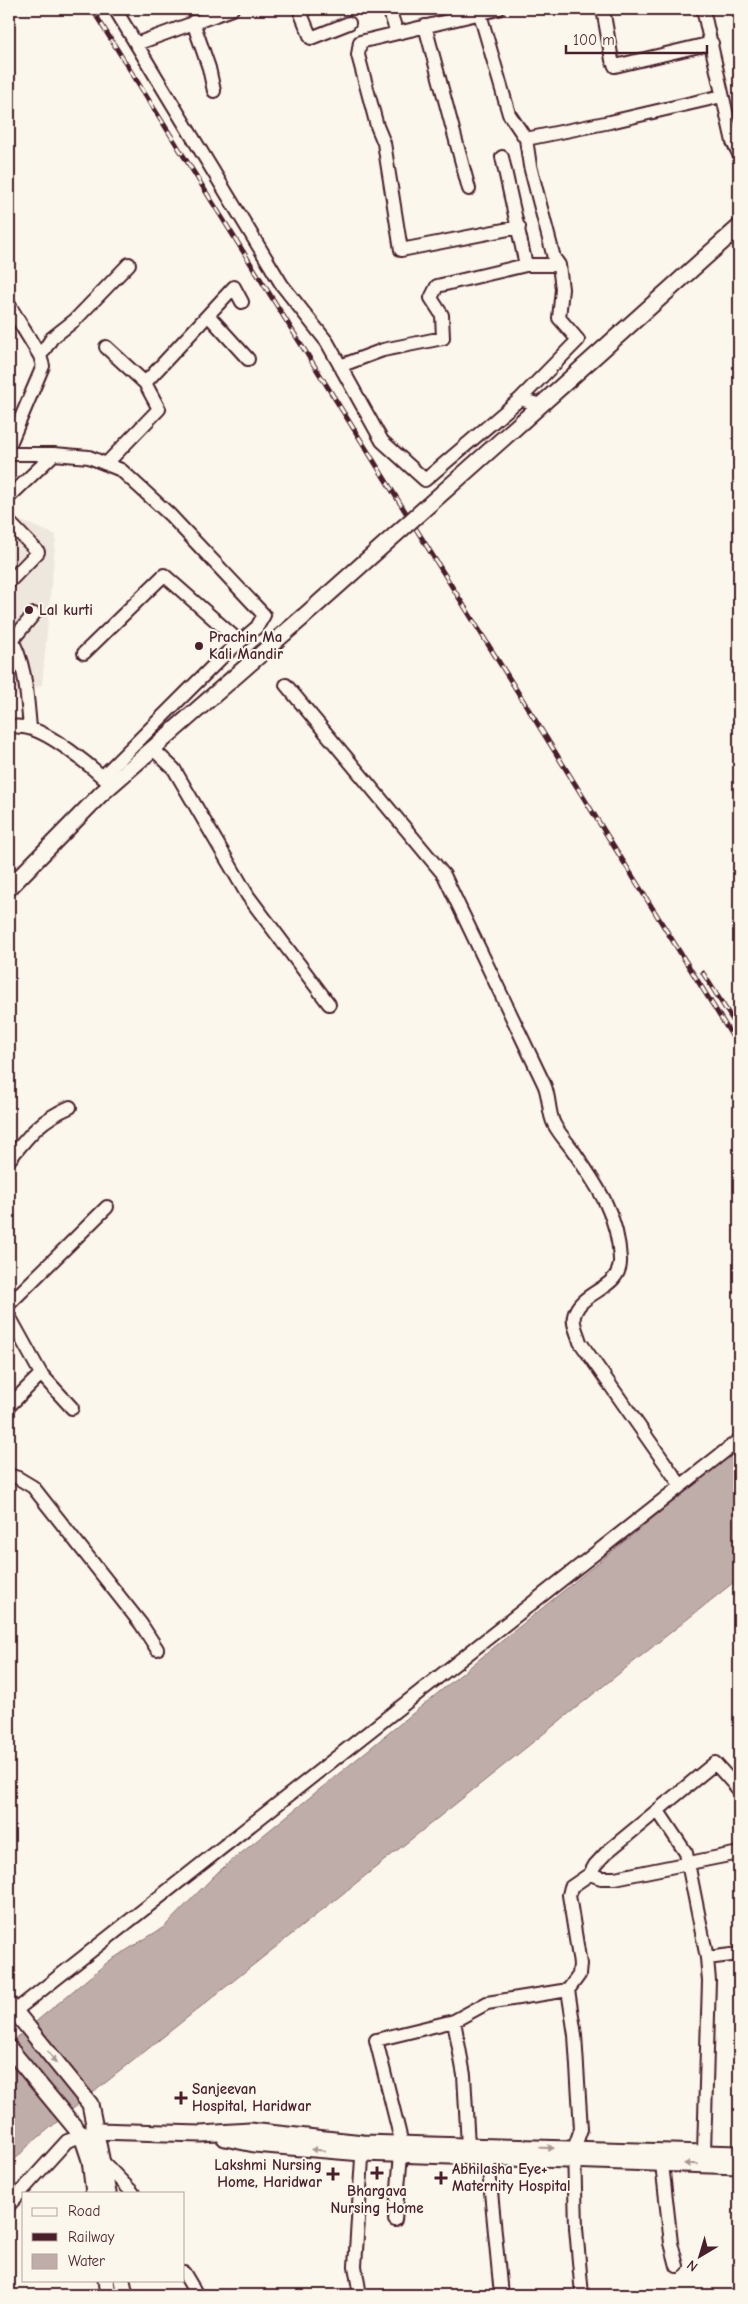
<svg xmlns="http://www.w3.org/2000/svg" width="748" height="2304" viewBox="0 0 748 2304" font-family="'Comic Neue',sans-serif">
<rect width="100%" height="100%" fill="#fbf7ec"/>
<filter id="ink" filterUnits="userSpaceOnUse"><feTurbulence type="fractalNoise" baseFrequency=".02" numOctaves="2"/><feDisplacementMap in="SourceGraphic" scale="10" xChannelSelector="R" yChannelSelector="G"/><feConvolveMatrix kernelMatrix="1 2 1 2 8 2 1 2 1" color-interpolation-filters="sRGB"/></filter>
<g filter="url(#ink)">
<path fill="#eee7de" d="M9,516L56,535L42,685L9,700Z"/>
<path fill="#bfadaa" stroke="#907477" d="M739,1448V1578L75,2107L28,2146L9,2166V2044L109,1961L164,1927L218,1872Z"/>
<g fill="none" stroke-linecap="round" stroke-linejoin="round">
<g stroke="#4a1f2b" stroke-width="16">
<path id="minor" d="M115,9L282,285L327,342L382,441L425,480L520,399L541,405
M299,9L311,38L349,23
M389,9L397,33
M498,9L360,42L358,55L377,126L384,143L401,250L519,227
M603,9L612,60L615,66L712,43
M703,9L733,142L739,154
M193,22L209,68L214,91
M425,26L469,189
M136,44L232,9
M526,139L610,122L722,96
M502,157L526,265
M9,305L40,356L43,366L9,446
M208,315L248,359
M106,347L145,383
M40,356L52,338L75,320L129,264
M340,366L383,350L443,338L442,315L431,298L437,286L526,265H559L554,258L530,166L526,139L509,114L480,14
M520,399L578,340L559,318L562,289L559,265
M9,454H54L89,457L121,470L170,515L264,615L257,627L220,659L102,777
M106,464L159,409L145,383L234,287L242,302
M9,497L54,454
M9,522L38,552L9,582
M9,635C26,662 27,696 30,728
M9,644L34,614
M84,653L164,575L240,642
M286,685L444,875L544,1084C550,1097 548,1113 554,1124C559,1134 568,1143 574,1152C598,1187 618,1215 620,1259C622,1290 580,1290 574,1316C572,1324 578,1334 580,1342L681,1486
M9,726C15,727 22,726 28,728C51,733 91,766 109,783
M153,749L174,769L248,896L329,1004
M9,1160C29,1135 40,1120 70,1107
M9,1304L107,1207
M9,1316L41,1374L72,1408
M9,1406L41,1374
M9,1475L18,1478L33,1487L141,1624L157,1649
M658,1811L686,1853L707,1958L709,1981L704,2152
M590,1874L601,1878H615L739,1853
M707,1958L739,1954
M568,1990L575,2035L581,2129L574,2149L576,2228L582,2295
M15,2011L739,1440
M454,2021L464,2075L468,2146
M487,2150L501,2295
M661,2155L671,2243L677,2266
M102,2161L133,2193
M9,2205L67,2141L82,2136
M395,2220L402,2144L376,2040L454,2021L487,2003L568,1990L579,1975L580,1964L569,1895L571,1887L590,1874L595,1865L607,1852L715,1763L739,1790
M184,2273L197,2295
M360,2295L355,2266L363,2143"/>
</g>
<g stroke="#4a1f2b" stroke-width="19">
<path id="major" d="M524,420L739,227
M9,888L101,794L303,617
M9,2004L90,2104L108,2193
M9,2048L82,2136L90,2160L94,2193
M82,2136L96,2131L201,2134L250,2131L363,2143L739,2154
M225,2138L254,2144L362,2153L739,2166
M106,2280L108,2295
M122,2280L125,2295"/>
</g>
<use href="#minor" stroke="#fbf7ec" stroke-width="12"/>
<use href="#major" stroke="#fbf7ec" stroke-width="15"/>
<g stroke="#4a1f2b" stroke-width="5">
<path id="rail" d="M92,9L739,1047
M703,973L739,1030"/>
</g>
<use href="#rail" stroke="#fbf7ec" stroke-width="3" stroke-dasharray="9" stroke-linecap="butt"/>
<g stroke="#4a1f2b" stroke-width="19" stroke-linecap="butt">
<path id="major-bridge" d="M303,617L524,420"/>
</g>
<use href="#major-bridge" stroke="#fbf7ec" stroke-width="15"/>
</g>
<defs><path id="oneway-solid" d="M-6-.8H1V-3.2L6.5 0L1 3.2V.8H-6Z" transform="scale(1.25)"/></defs>
<g fill="#ab9695">
<use href="#oneway-solid" transform="translate(52 2057) rotate(52)"/>
<use href="#oneway-solid" transform="translate(547 2148) rotate(1)"/>
<use href="#oneway-solid" transform="translate(318 2150) rotate(-175)"/>
<use href="#oneway-solid" transform="translate(691 2164) rotate(-178)"/>
</g>
</g>
<g fill="#4a1f2b" stroke="#fbf7ec" stroke-width="2">
<circle cx="29" cy="610" r="5"/>
<circle cx="199" cy="646" r="5"/>
<path d="M178.5 2090.5h5v5h5v5h-5v5h-5v-5h-5v-5h5z"/>
<path d="M374.5 2165.5h5v5h5v5h-5v5h-5v-5h-5v-5h5z"/>
<path d="M330.5 2166.5h5v5h5v5h-5v5h-5v-5h-5v-5h5z"/>
<path d="M438.5 2170.5h5v5h5v5h-5v5h-5v-5h-5v-5h5z"/>
</g>
<g text-anchor="middle" stroke-width="4" stroke-linejoin="round" paint-order="stroke">
<g font-size="15" font-weight="bold" fill="#4a1f2b" stroke="#fbf7ec" text-anchor="start">
<text x="39" y="615">Lal kurti</text>
<text x="209" y="642">Prachin Ma<tspan x="209" dy="17">Kali Mandir</tspan></text>
<text x="192" y="2094">Sanjeevan<tspan x="192" dy="17">Hospital, Haridwar</tspan></text>
<text x="322" y="2170" text-anchor="end">Lakshmi Nursing<tspan x="322" dy="17">Home, Haridwar</tspan></text>
<text x="452" y="2174">Abhilasha Eye+<tspan x="452" dy="17">Maternity Hospital</tspan></text>
<text x="377" y="2196" text-anchor="middle">Bhargava<tspan x="377" dy="17">Nursing Home</tspan></text>
</g>
</g>
<rect width="748" height="2304" fill="none" stroke="#fbf7ec" stroke-width="30"/>
<rect x="15" y="15" width="718" height="2274" fill="none" stroke="#4a1f2b" stroke-width="2" filter="url(#ink)"/>
<rect x="22" y="2192" width="162" height="90" fill="#fbf7ec" stroke="#b4a19f"/>
<rect x="32" y="2208" width="25" height="8" fill="#fbf7ec" stroke="#b4a19f"/>
<text x="68" y="2216" font-size="15" fill="#4a1f2b">Road</text>
<rect x="32" y="2233" width="25" height="8" fill="#4a1f2b" stroke="#b4a19f"/>
<text x="68" y="2242" font-size="15" fill="#4a1f2b">Railway</text>
<rect x="32" y="2254" width="25" height="15" fill="#bfadaa" stroke="#b4a19f"/>
<text x="68" y="2266" font-size="15" fill="#4a1f2b">Water</text>
<g transform="translate(700 2256) rotate(218)" stroke="#fbf7ec" stroke-width="4" paint-order="stroke">
<path d="M0-4L9 19L0 12L-9 19Z" fill="#4a1f2b"/>
<text y="-8" font-size="14" font-weight="bold" text-anchor="middle" fill="#4a1f2b">N</text>
</g>
<path d="M566 45v8h141v-8" fill="none" stroke="#4a1f2b" stroke-width="2.5"/>
<text x="573" y="45" font-size="15" fill="#4a1f2b" stroke="#fbf7ec" stroke-width="4" paint-order="stroke">100 m</text>
</svg>
